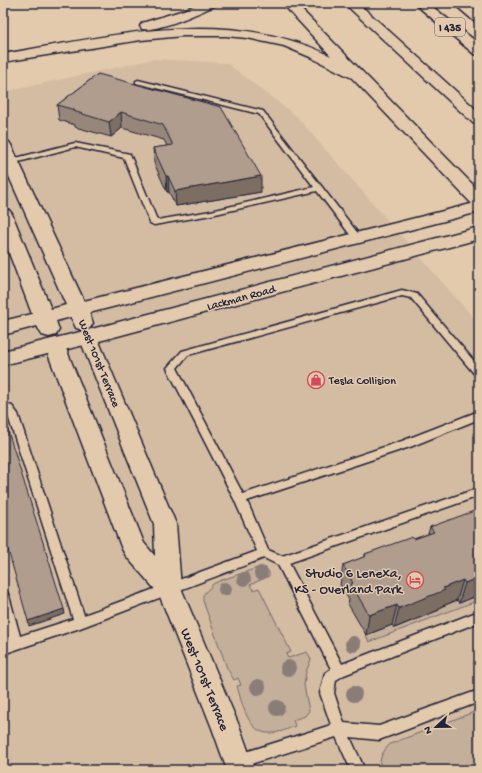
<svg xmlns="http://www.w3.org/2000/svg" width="482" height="773" viewBox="0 0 482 773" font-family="'Gochi Hand',sans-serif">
<rect width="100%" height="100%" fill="#e3caac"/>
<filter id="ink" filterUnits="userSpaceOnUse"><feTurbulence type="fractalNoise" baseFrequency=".025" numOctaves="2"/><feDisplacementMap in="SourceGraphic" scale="8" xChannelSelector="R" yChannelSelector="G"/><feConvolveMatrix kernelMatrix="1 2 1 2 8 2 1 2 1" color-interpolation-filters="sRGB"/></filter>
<g filter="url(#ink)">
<path fill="#d4bca3" d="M154,59L227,63L296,116L479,324V770H3V82L7,91Z"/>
<path fill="#c4af9a" stroke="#73686a" d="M260,567L266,568L269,572V576L250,585L253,590L259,588L291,652L286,654L288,658L307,652L311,659L306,672L304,685L309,711L305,716L293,720L295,726C288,729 279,733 271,733C248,735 242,703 237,686L241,685L238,678L234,680L227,668L203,601V595L213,584L219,581Z
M479,595V600L369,642L366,635L392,625L395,628L439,610L438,608L457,600L459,603Z
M479,710V770H380C379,759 382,752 390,744Z"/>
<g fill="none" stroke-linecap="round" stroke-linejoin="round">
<g stroke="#22223b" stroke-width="3">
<path id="service" d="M138,80L263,111L360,236L361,238L360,240H354L317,191L211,215L154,225L150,223L124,158L75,147L11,164L7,162L8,160L75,143L130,154L157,220L211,211L314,187L259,114L136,83V81Z
M402,290L417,294L479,367V377L476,376L411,298L402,296L188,355L177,368L243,494L402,441L479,411V419L410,447L247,501L268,550L282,556L479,488V496L289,563L342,664L479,611V622L344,675L336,680L334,693L344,723L379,726L479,690V702L379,740L350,737L365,770H351L336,737L238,768L233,766L231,761L233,756L331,725L320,693L325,673L331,669L278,565L264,558L80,628L3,654V642L9,640L3,619V591L7,592L9,596L20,636L73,619L8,416L3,411V403L12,406L18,414L84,615L257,551L234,499L167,368L182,351Z"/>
</g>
<g stroke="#22223b" stroke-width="3">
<path id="minor" d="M88,331L95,333L97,337L176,524L181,588L240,728L255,770H227L212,728L159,594L126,556L122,549L45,346L48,341L55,340L62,341L65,346L144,543L155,556L154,524L79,337L81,333Z"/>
</g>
<g stroke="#22223b" stroke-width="3">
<path id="secondary" d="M3,140L9,142L11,145L84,301L479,202V212L89,313L93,323L90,328L83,330L76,328L71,317L56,321L59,330L56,335L49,337L42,335L37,326L3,335V321L32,314L3,237V209L9,210L12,214L51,309L66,305L3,163Z
M479,227V239L88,344L3,365V351L88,330Z"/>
</g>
<g stroke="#22223b" stroke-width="3">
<path id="motorway" d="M199,3H215L214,6C199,13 157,32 142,29L140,26L142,23L184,10Z
M282,3H295L479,191V206L473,205L352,78L310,57L284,46L247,38L226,36H183L141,40L3,62V54C113,36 226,5 331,56Z
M344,3H358L479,112V125L473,123Z
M414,3H428L479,44V55L474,54Z
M453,3H467L479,12V22L474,21Z"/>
</g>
<use href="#service" fill="#e3caac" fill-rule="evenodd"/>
<use href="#minor" fill="#e3caac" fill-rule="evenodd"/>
<use href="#secondary" fill="#e3caac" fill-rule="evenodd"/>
<use href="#motorway" fill="#e3caac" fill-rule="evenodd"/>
</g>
<g fill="#8a7d78">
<circle cx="261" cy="573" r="7"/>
<circle cx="244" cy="579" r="7"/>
<circle cx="225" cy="589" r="7"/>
<circle cx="353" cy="644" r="8"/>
<circle cx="288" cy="668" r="8"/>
<circle cx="258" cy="687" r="8"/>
<circle cx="354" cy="694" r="8"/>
<circle cx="277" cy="708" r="8"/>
</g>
<path fill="#97877a" stroke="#22223b" d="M98,74L261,192L176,206L169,192H167L154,163L153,148L167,146L164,140L122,128L111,137L75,127V125L59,120L57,105Z
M479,516V595L459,603L457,600L440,607L439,610L394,628L392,625L366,635L348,604L349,600L340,585L343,565L365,557V554L414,539L428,534L430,527Z"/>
<path fill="#7b6e63" stroke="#22223b" d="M121,112L122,128L111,137L109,122Z
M166,176H168L169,192H167Z
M261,176V192L176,206L175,191Z
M479,577V595L459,603L465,583Z
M463,580L457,600L440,607L439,610L394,628L399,608L443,588Z
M397,605L392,625L366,635L369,615Z
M64,609L65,614L29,626L28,621Z"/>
<path fill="#b09d8e" stroke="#22223b" d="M98,74L221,107L261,176L175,191L168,176H166L153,148L173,145L163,125L121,112L109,122L73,111L75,110L57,105Z
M3,415L64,609L28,621L3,532Z
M474,511L478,516H479V577L465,583L463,580L443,588L445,590L399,608L397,605L369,615L351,584L353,583L343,565L366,556L365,554L412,537L414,539L434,532L430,527Z"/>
</g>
<defs>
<g id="shop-ring" transform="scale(0.9)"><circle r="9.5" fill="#e3caac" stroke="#d1495b" stroke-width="1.5"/><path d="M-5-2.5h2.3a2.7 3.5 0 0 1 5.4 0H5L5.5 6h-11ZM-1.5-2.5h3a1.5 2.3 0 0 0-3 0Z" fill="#d1495b"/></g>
<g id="hotel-ring" transform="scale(0.9)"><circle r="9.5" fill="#e3caac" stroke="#d1495b" stroke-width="1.5"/><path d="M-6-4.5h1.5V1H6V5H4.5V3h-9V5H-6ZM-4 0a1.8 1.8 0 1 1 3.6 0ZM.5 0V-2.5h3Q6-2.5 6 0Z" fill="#d1495b"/></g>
</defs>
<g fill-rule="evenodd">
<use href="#shop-ring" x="316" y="380"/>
<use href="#hotel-ring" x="415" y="580"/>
</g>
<g text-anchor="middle" stroke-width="3" stroke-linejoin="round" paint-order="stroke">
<rect fill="#e3caac" stroke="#5c545d" stroke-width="1" x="435" y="18" width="30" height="18" rx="3"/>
<g font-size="11" font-weight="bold" fill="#22223b">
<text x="450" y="31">I 435</text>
</g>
<g font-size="12" fill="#22223b" stroke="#e3caac">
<text transform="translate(241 297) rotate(-15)" y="4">Lackman Road</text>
<text transform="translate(100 363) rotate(68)" y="4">West 101st Terrace</text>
</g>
<g font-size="12" fill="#22223b" stroke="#e3caac" text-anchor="start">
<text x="329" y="384">Tesla Collision</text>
</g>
<g font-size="14" fill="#22223b" stroke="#e3caac" text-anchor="end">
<text x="402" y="577">Studio 6 Lenexa,<tspan x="402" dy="16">KS - Overland Park</tspan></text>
</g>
<g font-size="14" fill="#22223b" stroke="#e3caac">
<text transform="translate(206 679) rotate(68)" y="5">West 101st Terrace</text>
</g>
</g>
<rect width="482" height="773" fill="none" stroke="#e3caac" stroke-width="16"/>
<rect x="8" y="8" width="466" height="757" fill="none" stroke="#22223b" stroke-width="1.5" filter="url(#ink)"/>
<g transform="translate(436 727) rotate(248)" stroke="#e3caac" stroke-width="3" paint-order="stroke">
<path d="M0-3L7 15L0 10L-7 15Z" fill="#22223b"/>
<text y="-6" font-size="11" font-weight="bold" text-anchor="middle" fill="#22223b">N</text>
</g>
</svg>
